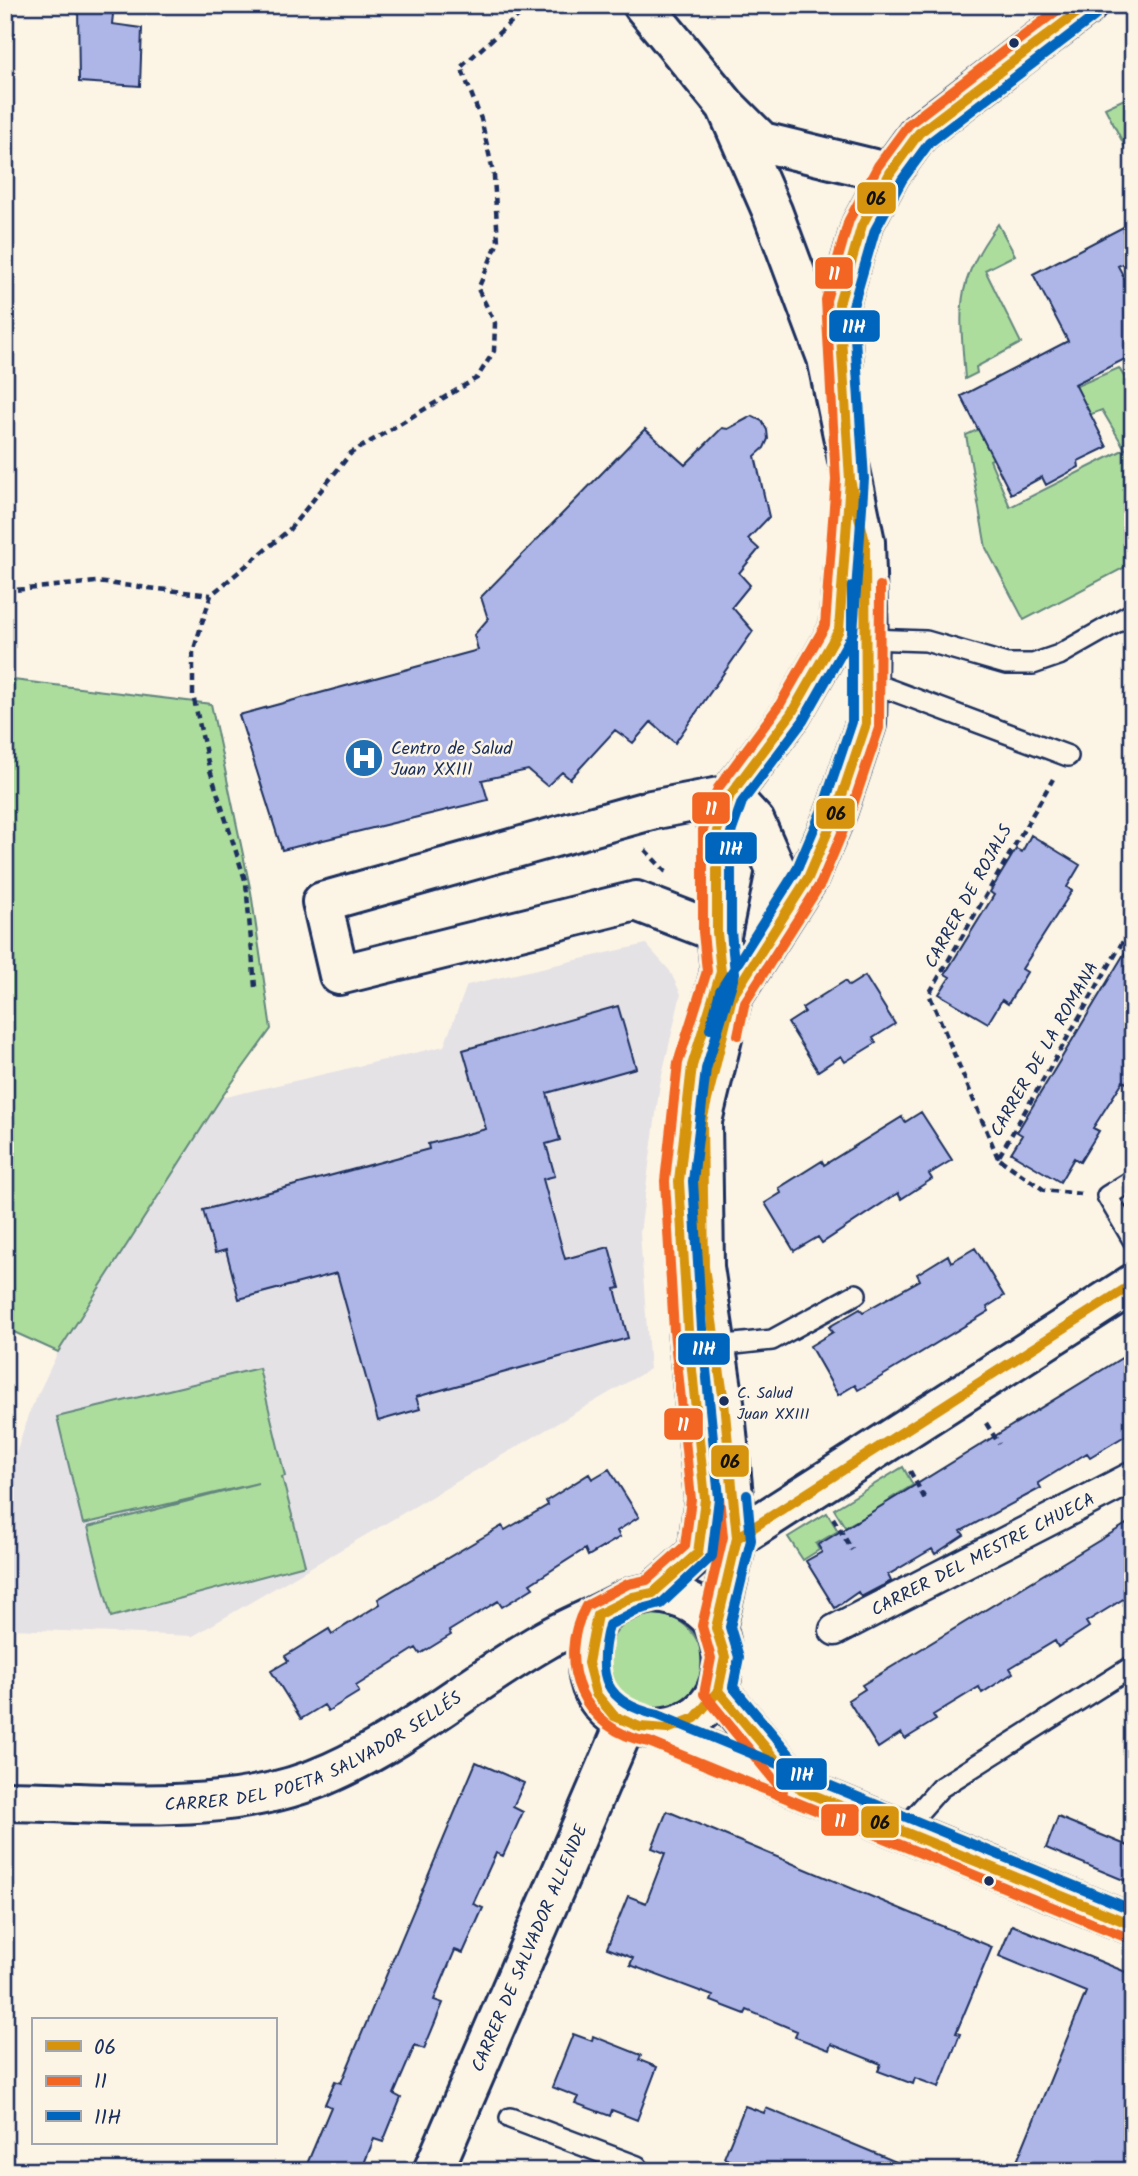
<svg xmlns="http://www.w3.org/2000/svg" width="1138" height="2176" viewBox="0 0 1138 2176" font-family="Kalam,sans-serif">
<rect width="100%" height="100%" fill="#fcf5e5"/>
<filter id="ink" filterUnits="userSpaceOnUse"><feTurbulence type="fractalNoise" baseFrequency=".0143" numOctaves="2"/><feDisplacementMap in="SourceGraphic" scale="14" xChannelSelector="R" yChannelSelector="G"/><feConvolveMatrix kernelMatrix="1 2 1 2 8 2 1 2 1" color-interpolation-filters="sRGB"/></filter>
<g filter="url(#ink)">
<path fill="#e5e2e6" d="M646,944L670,971L681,994L660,1084L640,1233L650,1369L193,1636L10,1629L7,1483L28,1415L58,1352L221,1098L444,1046L467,985Z"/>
<path fill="#addd9d" stroke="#64867e" stroke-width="2" d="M1133,95V162L1105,108Z
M998,224L1015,255L985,270L1021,343L976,367L977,373L965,379C960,309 953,284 998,224Z
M1119,368L1133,392V563L1024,620L986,548L966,435L999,420L1015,448L990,460L1010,507L1125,449L1102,410L1081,418L1067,390Z
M5,679L211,704L251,892L271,1029L221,1098L58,1352L5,1328Z
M259,1368L285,1476L282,1477L305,1565L111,1617L88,1527L258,1483L83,1524L57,1417Z
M903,1467L913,1485L890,1499L891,1503L845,1527L834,1509Z
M827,1513L838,1531L816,1544L819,1550L803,1560L788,1537Z
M606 1662a48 48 0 1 1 96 0a48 48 0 1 1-96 0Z"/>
<path fill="#aeb6e7" stroke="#1b2f5e" stroke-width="2" d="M78,5H114L112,24L142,28L140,86L79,82Z
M1133,222V259L1118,266L1133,294V355L1075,384L1107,447L1078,461L1079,467L1046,485L1042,477L1011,494L961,396L1068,341L1033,274Z
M752,416L762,421L767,430L768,439L764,448L755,456L769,517L748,539L759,549L739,573L750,585L732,607L753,631L675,743L651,722L633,743L615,730L570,779L562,772L547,786L528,770L482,780L488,800L282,850L239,715L478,650L474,635L488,619L481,597L645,429L685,465L722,428L728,429Z
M1031,835L1080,865L1067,887L1072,891L1022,969L1027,972L1008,1004L1002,1000L988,1023L939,994L950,977L945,974L994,895L990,892L1016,849L1022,852Z
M1133,939V1087L1123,1081L1093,1128L1099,1131L1080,1162L1074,1158L1060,1182L1011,1153L1022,1135L1017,1132Z
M865,976L895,1024L873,1038L876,1043L845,1062L841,1056L818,1071L788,1023L805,1012L802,1008L845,981L849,986Z
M618,1006L636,1068L547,1093L560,1140L546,1144L555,1176L543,1179L565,1259L609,1247L620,1288L615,1289L628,1338L416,1397L420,1409L378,1421L337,1273L239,1299L226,1250L215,1253L203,1210L429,1149L428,1144L486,1129L463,1050Z
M921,1112L952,1160L929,1174L932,1179L901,1199L898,1193L822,1243L818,1237L794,1251L765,1203L781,1193L779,1188L822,1161L824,1165L902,1117L905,1122Z
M975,1248L1004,1296L987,1307L989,1311L874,1381L858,1390L855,1385L838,1395L810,1346L833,1332L829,1327L860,1309L863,1312L920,1280L917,1274L948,1255L951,1262Z
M1133,1351V1431L1090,1457L1087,1453L1038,1483L1041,1488L961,1531L964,1535L935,1554L932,1549L888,1575L891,1581L882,1586L861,1597L858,1592L835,1608L806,1561L822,1552L818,1545Z
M609,1469L639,1517L617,1531L620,1537L588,1556L585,1549L530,1584L533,1588L502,1607L498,1601L449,1631L451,1635L420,1654L416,1648L356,1686L359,1692L328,1711L324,1705L301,1719L271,1671L288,1661L285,1656L329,1629L332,1634L380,1604L378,1599L502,1526L505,1530L548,1505L546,1501L589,1474L592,1479Z
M1133,1520V1593L1086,1622L1089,1627L1058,1647L1055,1641L1010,1668L1013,1673L982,1693L979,1687L933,1715L936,1720L905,1739L901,1733L878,1748L848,1700L865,1689L862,1685Z
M476,1762L524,1783L513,1807L523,1812L503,1856L496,1853L473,1904L483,1908L463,1953L455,1950L434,2000L443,2003L424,2049L415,2045L394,2094L401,2098L383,2142L374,2139L361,2171H304L331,2107L325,2104L335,2081L341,2083Z
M667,1811L992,1947L956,2033L960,2034L939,2087L915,2078L913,2084L878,2071L881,2064L831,2044L829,2050L795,2037L797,2031L747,2010L745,2014L711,2001L713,1996L630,1965L633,1958L607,1948L628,1896L646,1903L665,1853L652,1848Z
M1058,1817L1133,1848V1884L1046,1848Z
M1012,1925L1133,1975V2151L1124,2171H1013L1086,1992L999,1956Z
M573,2034L592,2041L593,2036L641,2055L639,2060L657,2067L637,2120L612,2110L610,2116L575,2103L578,2097L552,2087Z
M745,2106L764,2113L766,2108L918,2171H756L724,2158Z"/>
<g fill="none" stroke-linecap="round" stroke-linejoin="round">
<g stroke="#1b2f5e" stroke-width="24">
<path id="service" d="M868,639L926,641L1006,664H1033L1059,655L1133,613
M867,681L1068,756
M1133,1180L1107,1196L1133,1240
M717,1346L772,1340L856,1294
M902,1831L940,1788L1133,1666
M510,2118L637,2166L638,2171"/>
</g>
<g stroke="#1b2f5e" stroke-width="35">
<g id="pedestrian">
<path id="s1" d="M835,1630L1133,1477"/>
</g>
</g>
<g stroke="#1b2f5e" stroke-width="44">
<g id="minor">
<path d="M717,932L636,901L339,975L322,902L651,810L730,795L755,822L776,870L760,950"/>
<path d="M653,1593L698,1553L705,1499L688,1330"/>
<path d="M716,1628L737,1538"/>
<path id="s2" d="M5,1801C112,1802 232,1818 332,1772C408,1738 472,1682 544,1641C561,1631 579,1623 597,1615"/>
<path id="s3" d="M433,2171L626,1723"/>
</g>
</g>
<g stroke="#1b2f5e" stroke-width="44">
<path id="tertiary" d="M643,5L726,106L762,142L890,173
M726,106L772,211L827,358L865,542L868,639L866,724L837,810L808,878L732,997L702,1121L704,1267L724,1402L737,1538L1133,1284
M843,369L839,304L862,225L890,173L919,133L1087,5
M709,1014L721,972L717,932V831L730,795L791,714L839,630L844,565
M653,1593C678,1594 710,1607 718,1633C751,1748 587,1759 588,1662C588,1647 594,1630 597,1615L633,1597Z
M718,1691L795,1783
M653,1728L1133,1925"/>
</g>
<path stroke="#1b2f5e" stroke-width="4.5" stroke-dasharray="7 5" stroke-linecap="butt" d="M5,591L96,582L211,595
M645,850L666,872
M255,987L246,883L209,767L193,695V652L211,595L289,530L351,453L477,378L494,351L495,323L478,289L498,242L494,176L481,119L461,67L530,5
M998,1158L929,994L1053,779
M1081,1194L1044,1190L998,1158L1133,924
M986,1423L999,1444
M910,1471L926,1501
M833,1518L852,1550"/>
<use href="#service" stroke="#fcf5e5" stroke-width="19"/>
<use href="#pedestrian" stroke="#fcf5e5" stroke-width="30"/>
<use href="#minor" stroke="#fcf5e5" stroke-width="38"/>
<use href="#tertiary" stroke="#fcf5e5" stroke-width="38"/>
<g stroke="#fcf5e5" stroke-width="16">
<path id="bus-1" d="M850,480L865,542L866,724L837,810L808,878L732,997L702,1121L704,1267L724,1402L737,1538L716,1628L725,1657L718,1691L695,1718L667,1729L640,1727L614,1716L596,1694L588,1663L597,1615L633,1597L653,1593L698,1553L705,1499L688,1330L679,1181L692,1066L721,972L717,932V831L730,795L791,714L839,630Z
M850,480L839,304L862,225L890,173L919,133L1087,5
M737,1538L1133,1284
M718,1634L725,1657L718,1691L801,1790L1133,1925"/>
</g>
<g stroke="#fcf5e5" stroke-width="16">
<path id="bus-2" d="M1064,5L909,124L878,166L849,220L826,300L836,480L825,626L779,706L718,788L703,830V932L707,971L678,1063L665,1181L674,1331L691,1499L685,1546L647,1580L628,1584L586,1606C554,1663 584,1732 649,1742L1128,1938
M738,1035L745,1002L821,883L850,814L879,728L880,586
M719,1497L723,1537L702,1626L711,1658L704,1694L783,1791"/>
</g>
<g stroke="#fcf5e5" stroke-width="16">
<path id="bus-3" d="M1095,16L929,143L902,180L875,230L853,306L864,479L853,633L803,721L742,802L731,833V931L735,973L706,1069L693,1181L702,1329L719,1498L712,1556L661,1604L638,1610L609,1625C596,1676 604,1703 658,1715L1133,1910
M710,1029L720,991L796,871L824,805L852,722V586
M747,1495L751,1540L730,1627L739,1657L733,1687L805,1773"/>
</g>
<use href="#bus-1" stroke="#d6940e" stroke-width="10"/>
<use href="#bus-2" stroke="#f26522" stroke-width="10"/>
<use href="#bus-3" stroke="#0065bd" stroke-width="10"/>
</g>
</g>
<defs>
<g id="hospital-disc" transform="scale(2.0125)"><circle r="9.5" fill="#1f6fb2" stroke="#fcf5e5"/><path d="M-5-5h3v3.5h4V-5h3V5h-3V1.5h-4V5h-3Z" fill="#fff"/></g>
</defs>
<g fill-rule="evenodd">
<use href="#hospital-disc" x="364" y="758"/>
</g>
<g fill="#1b2f5e" stroke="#fcf5e5" stroke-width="2.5">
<circle cx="1014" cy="43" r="6"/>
<circle cx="724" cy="1401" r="6"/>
<circle cx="989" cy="1881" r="6"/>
</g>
<g text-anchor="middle" stroke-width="5" stroke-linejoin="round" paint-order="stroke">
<g font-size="16" fill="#1b2f5e" stroke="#fcf5e5" text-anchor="start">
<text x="737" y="1398">C. Salud<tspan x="737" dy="21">Juan XXIII</tspan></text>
</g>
<g font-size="18" fill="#1b2f5e" stroke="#fcf5e5" text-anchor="start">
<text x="391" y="754">Centro de Salud<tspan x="391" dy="21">Juan XXIII</tspan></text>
</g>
<g font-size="18" fill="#1b2f5e" stroke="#fcf5e5">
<text transform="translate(968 896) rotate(-61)" y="6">CARRER DE ROJALS</text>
<text transform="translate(1044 1049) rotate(-60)" y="6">CARRER DE LA ROMANA</text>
<text dy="6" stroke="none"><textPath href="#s1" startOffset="166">CARRER DEL MESTRE CHUECA</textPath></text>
<text dy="6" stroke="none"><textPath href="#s2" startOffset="320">CARRER DEL POETA SALVADOR SELLÉS</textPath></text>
<text dy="6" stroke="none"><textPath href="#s3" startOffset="243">CARRER DE SALVADOR ALLENDE</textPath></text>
</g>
</g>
<g stroke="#fcf5e5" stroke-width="2.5">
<rect x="856" y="181" width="41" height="34" rx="7" fill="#d6940e"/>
<rect x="814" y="256" width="40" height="34" rx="7" fill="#f26522"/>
<rect x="828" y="309" width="53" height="34" rx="7" fill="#0065bd"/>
<rect x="691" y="791" width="40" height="34" rx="7" fill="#f26522"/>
<rect x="815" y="797" width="41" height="33" rx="7" fill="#d6940e"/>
<rect x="704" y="831" width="54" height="34" rx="7" fill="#0065bd"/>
<rect x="677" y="1332" width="54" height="34" rx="7" fill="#0065bd"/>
<rect x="663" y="1407" width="41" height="34" rx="7" fill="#f26522"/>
<rect x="710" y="1444" width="40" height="34" rx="7" fill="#d6940e"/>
<rect x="775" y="1757" width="53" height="34" rx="7" fill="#0065bd"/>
<rect x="820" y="1803" width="40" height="34" rx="7" fill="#f26522"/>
<rect x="860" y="1805" width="40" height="34" rx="7" fill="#d6940e"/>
</g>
<g font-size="19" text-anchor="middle" font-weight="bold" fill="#fff">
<text x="834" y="280">11</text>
<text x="854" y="333">11H</text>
<text x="711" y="815">11</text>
<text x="731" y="855">11H</text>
<text x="704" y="1355">11H</text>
<text x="683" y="1431">11</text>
<text x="802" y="1781">11H</text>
<text x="840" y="1827">11</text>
</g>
<g font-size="19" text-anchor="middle" font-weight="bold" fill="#111">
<text x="876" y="205">06</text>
<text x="836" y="820">06</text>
<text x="730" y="1468">06</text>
<text x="880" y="1829">06</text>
</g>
<rect width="1138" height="2176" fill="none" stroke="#fcf5e5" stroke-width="28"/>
<rect x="14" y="14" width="1110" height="2148" fill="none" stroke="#1b2f5e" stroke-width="2.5" filter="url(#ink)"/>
<rect x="32" y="2018" width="245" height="126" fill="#fcf5e5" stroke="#a2a6af" stroke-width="2"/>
<rect x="46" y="2041" width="35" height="10" fill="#d6940e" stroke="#a2a6af" stroke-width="2"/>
<text x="94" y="2054" font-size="21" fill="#1b2f5e">06</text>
<rect x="46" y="2076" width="35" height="10" fill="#f26522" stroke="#a2a6af" stroke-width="2"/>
<text x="94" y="2088" font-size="21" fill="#1b2f5e">11</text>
<rect x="46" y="2111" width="35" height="10" fill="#0065bd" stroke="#a2a6af" stroke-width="2"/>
<text x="94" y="2124" font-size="21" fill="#1b2f5e">11H</text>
</svg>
